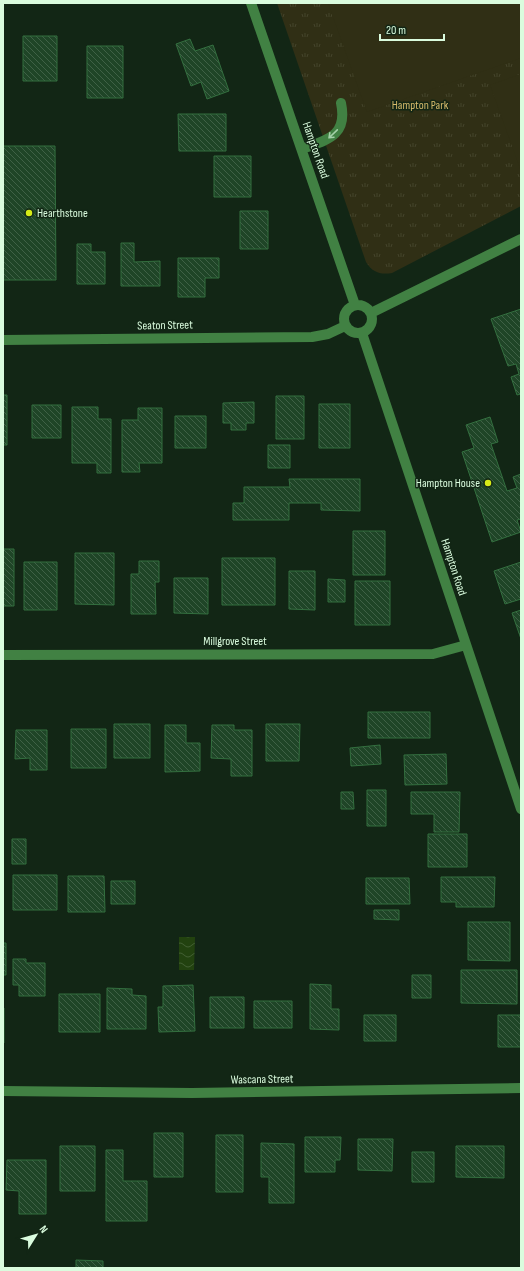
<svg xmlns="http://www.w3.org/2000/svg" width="524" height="1271" viewBox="0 0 524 1271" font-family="'Sofia Sans Condensed',sans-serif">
<defs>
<pattern id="grass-tufts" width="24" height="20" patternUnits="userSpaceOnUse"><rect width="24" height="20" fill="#302f15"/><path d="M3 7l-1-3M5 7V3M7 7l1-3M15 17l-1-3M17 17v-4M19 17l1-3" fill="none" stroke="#44442b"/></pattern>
<pattern id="water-waves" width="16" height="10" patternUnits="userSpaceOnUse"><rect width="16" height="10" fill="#22420f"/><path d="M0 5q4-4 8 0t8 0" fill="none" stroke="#425e32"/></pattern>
<pattern id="building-back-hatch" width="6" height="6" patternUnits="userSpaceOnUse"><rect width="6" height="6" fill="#1f4527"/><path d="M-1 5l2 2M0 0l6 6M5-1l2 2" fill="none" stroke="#3f6146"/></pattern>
</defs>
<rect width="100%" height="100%" fill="#122615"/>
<path fill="url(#grass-tufts)" d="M277,3H521V206L392,273C380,275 372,272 366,262Z"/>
<path fill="#302f15" d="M328,3H521V58L367,112Z
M521,74V171L490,85Z"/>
<path fill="url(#water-waves)" d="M179,937H195L194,970H179Z"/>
<path fill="url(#building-back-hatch)" stroke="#336f3f" d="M23,36H57V81H23Z
M190,39L195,51L213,45L229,91L207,99L201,82L191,86L176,44Z
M87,46H123V98H87Z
M178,114H226V151H179Z
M3,146H55L56,280H3Z
M214,156H251V197H214Z
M240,211H268V249H240Z
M121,243H134V262L160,261V286H121Z
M77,244H91V252H105V284H77Z
M178,258H219V278H205V297H178Z
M521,309V394L517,395L511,377L519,374L516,364L508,366L491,319Z
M3,395H7V445H3Z
M276,396H304V439H276Z
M254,402V423H246V430H231V423H223V403Z
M319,404H350V448H319Z
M32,405H61V438H32Z
M72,407H98V419H111V473H97V463H72Z
M138,408H162V463H139L140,472H122V420H138Z
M175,416H206V448H175Z
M490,417L498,442L491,444L507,491L517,488L513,477L521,474V519L517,520L521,532L492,542L462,452L474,448L466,425Z
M268,445H290V468H268Z
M289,479H360V511L321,510V503H289V520H233V503H244V487H290Z
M353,531H385V575H353Z
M3,549H14V606H3Z
M75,553H114V605L75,604Z
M222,558H275V605H222Z
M139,561H159V582H155L156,614H131V574H139Z
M24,562H57V610H24Z
M521,562V599L505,604L494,571Z
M289,571H315V610L289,609Z
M174,578H208V614L174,613Z
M328,579L345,580V602H328Z
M355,581H390V625H355Z
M521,610V639L512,613Z
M368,712H430V738H368Z
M114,724H150V758H114Z
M266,724H300L299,761H266Z
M165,725H186V743H200V771L165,772Z
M212,725H234V730H252V776H231V759L211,758Z
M71,729H106V768H71Z
M16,730H47V770H30V758L15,759Z
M380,745L381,764L351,766L350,748Z
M446,754L447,784L405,785L404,755Z
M367,790H386V826H367Z
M341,792H353L354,809H341Z
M411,792H460L459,832H434V814H411Z
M428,834H467V867H428Z
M12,839H26V864H12Z
M13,875H57V910H13Z
M68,876H104L105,912H68Z
M441,877H495L494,907H456V902H441Z
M366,878H409L410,904H366Z
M111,881H135V904H111Z
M374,910H399V920L374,919Z
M468,922H510V961L468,960Z
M3,943H6V975H3Z
M13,959H26V963H45V996H19V985H13Z
M461,970H517V1004L461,1003Z
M412,975H431V998H412Z
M310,984L331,985V1009H339V1030L310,1029Z
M193,985L195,1031L159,1032L158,1007H163V986Z
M107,988L132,989V995L146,996V1029H107Z
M59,994H100V1032H59Z
M210,997H244V1028H210Z
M254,1001H292V1028H254Z
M3,1008H4V1043H3Z
M364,1015H396V1041H364Z
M498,1015H521V1047H498Z
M154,1133H183V1177H154Z
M216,1135H243V1192H216Z
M305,1137H341L340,1160H335V1172H305Z
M358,1139H393L392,1171L358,1170Z
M261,1143L294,1144V1203H269V1177H261Z
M60,1146H95V1191H60Z
M456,1146H504V1178L456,1177Z
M106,1150H123V1181H147V1221H106Z
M412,1152H434V1182H412Z
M7,1160H46V1214H19V1191L6,1190Z
M76,1260L103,1261V1268H76Z"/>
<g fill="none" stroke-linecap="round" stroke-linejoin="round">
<path stroke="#418143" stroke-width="10" d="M251,3L355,305
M302,149C327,140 348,136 341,103
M344 319a14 14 0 1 1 28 0a14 14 0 1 1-28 0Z
M371,313L521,239
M362,333L521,809
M3,340L312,337L328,334L345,326
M3,655L433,654L466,645
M3,1091L192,1093L521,1088"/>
</g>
<defs><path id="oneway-shaft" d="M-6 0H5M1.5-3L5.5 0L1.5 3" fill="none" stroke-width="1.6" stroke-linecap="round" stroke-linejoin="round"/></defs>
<use stroke="#a4d1a8" href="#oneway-shaft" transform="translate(333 134) rotate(136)"/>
<g fill="#d7eb17" stroke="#122615" stroke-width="1.5">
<circle cx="29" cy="213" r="4"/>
<circle cx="488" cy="483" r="4"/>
</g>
<g text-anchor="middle" stroke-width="3" stroke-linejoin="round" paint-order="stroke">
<g font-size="12" fill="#d6bb6b" stroke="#122615">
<text x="420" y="109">Hampton Park</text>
</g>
<g font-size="12" fill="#dafcde" stroke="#122615">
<text transform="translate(316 150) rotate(71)" y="4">Hampton Road</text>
<text transform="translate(165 325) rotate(-1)" y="4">Seaton Street</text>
<text transform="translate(454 567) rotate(72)" y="4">Hampton Road</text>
<text x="235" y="645">Millgrove Street</text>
<text transform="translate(262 1079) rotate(-1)" y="4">Wascana Street</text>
</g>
<g font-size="12" fill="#dafcde" stroke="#122615" text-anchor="start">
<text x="37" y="217">Hearthstone</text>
<text x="480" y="487" text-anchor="end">Hampton House</text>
</g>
</g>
<rect width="524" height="1271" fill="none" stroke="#dafcde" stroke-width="8"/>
<g transform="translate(36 1235) rotate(53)" stroke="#122615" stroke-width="3" paint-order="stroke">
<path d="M0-3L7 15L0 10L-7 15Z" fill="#dafcde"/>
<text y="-6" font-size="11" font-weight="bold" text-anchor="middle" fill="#dafcde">N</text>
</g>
<path d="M380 34v6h64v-6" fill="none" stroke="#dafcde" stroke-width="2"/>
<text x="386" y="34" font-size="12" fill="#dafcde" stroke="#122615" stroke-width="3" paint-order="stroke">20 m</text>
</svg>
